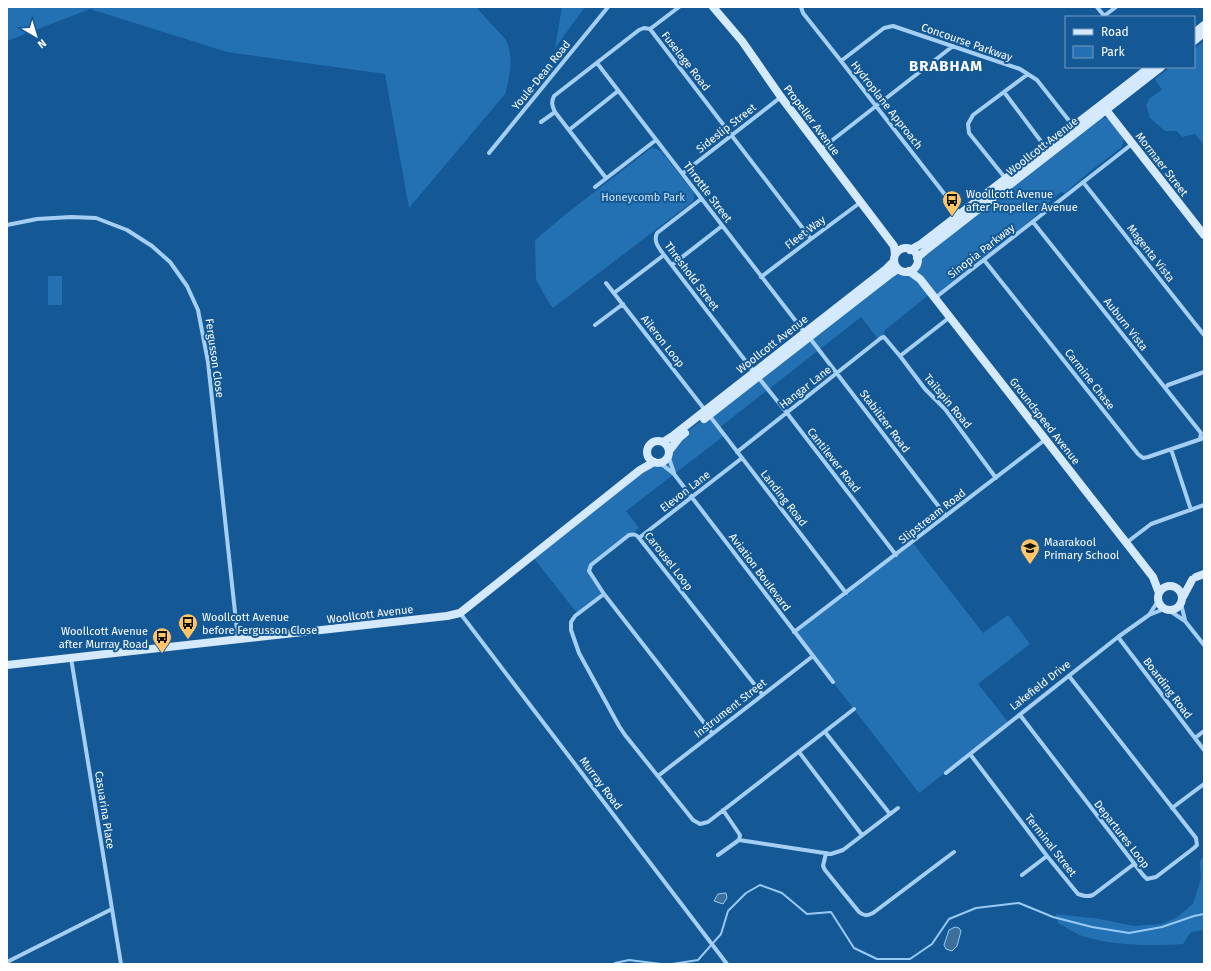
<svg xmlns="http://www.w3.org/2000/svg" width="1211" height="971" viewBox="0 0 1211 971" font-family="'Fira Sans',sans-serif">
<rect width="100%" height="100%" fill="#145896"/>
<path fill="#2371b3" d="M7,7H476L506,40C514,57 510,76 505,94L409,208L385,74L227,52L90,9L7,41Z
M562,7H585L555,48Z
M1204,41V145L1195,134L1182,137L1177,131H1165L1150,118L1146,105L1150,98L1162,90L1155,79L1171,67H1194V49Z
M1099,118H1107L1124,138L1122,147L1089,172L1065,193L1061,192L1047,204L1046,207L1015,233C1009,233 999,240 998,246L968,272L935,298L931,293L884,331V337L879,340L861,317L719,428L725,435L626,511L639,528L591,565L589,571L604,594L577,613L532,556L640,470L664,461L666,459L678,439L809,337L898,269L902,271H909L916,266L917,258Z
M654,148L661,151L694,193V199L692,202L553,308L548,301L536,280L535,240L566,214L650,149Z
M48,276H62V305H48Z
M912,542L983,633L1008,615L1030,644L978,684L1009,723L919,793L794,632Z
M1204,855V930L1191,932L1183,944C1151,946 1113,946 1082,936C1074,933 1066,927 1058,923L1056,914L1100,919L1134,926L1161,924L1176,918L1193,904L1201,879L1200,861Z"/>
<path fill="#3e6e9a" stroke="#97cbf5" d="M726,893L727,898L723,904L714,901L718,894Z
M955,927L959,928L961,931L957,946L952,951L946,949L944,945L949,930Z"/>
<g fill="none" stroke-linecap="round" stroke-linejoin="round">
<path stroke="#97cbf5" stroke-width="2" d="M614,964L615,963L629,960L661,964
M672,964L698,960L721,934L728,911L746,893L760,885L782,893L807,914L831,912L854,948L877,959H910L932,944L949,919L976,908L1019,903L1053,917L1092,927L1129,933L1162,927L1194,916L1204,914"/>
<path stroke="#a5cff2" stroke-width="4" d="M801,7L803,13L841,61L960,214
M1097,7L1105,17
M1104,16L1116,7
M650,29L679,7
M841,61L884,28L893,26L1020,69L1037,80L1074,127
M597,63C666,153 735,243 805,333
M1004,92L1046,148
M541,122L555,112
M569,130L618,91
M821,149L953,46
M489,153L608,7
M683,173L781,97
M606,178L555,112C552,106 551,102 554,96L639,30L644,28L650,29L811,239
M1006,179L969,133L968,124L973,115L1028,74
M1083,182L1204,335
M595,187L656,140
M701,199L657,233C653,242 659,248 664,255L754,372
M1033,222L1201,433L1200,439
M7,225L37,219L71,217L96,218L127,230L152,246L170,262L187,286L198,310L208,362L238,640
M984,260L1138,454L1143,458L1148,457L1204,438
M672,265L722,226
M761,277L811,239L861,202
M606,283L705,410
M614,293L664,255
M935,298L1132,144
M595,325L623,304
M809,337L946,516
M900,356L950,317
M758,377L787,413L896,555
M1165,388L1168,385L1204,372
M709,415L846,593
M1171,449L1191,510
M737,452L881,338L884,337L900,356L925,389L945,409L996,478
M668,455L674,473
M658,463L664,466L674,474L833,682
M639,538L742,458
M1126,543L1151,524L1204,505
M604,594L575,616L571,622V630L579,653L619,726L625,735L693,820L700,824L708,822L854,709
M1181,604L1185,620
M1170,611L1185,621L1204,645
M460,613L727,964
M1149,615L1158,601
M794,632L1046,439
M1118,637L1204,750
M71,658L121,964
M1020,715L1143,875L1147,879L1156,877L1194,848L1197,845L1196,838L1069,676
M825,732L890,814
M712,733L604,594L589,571L591,565L629,535C634,534 636,534 639,538L762,694
M1195,738L1204,731
M799,752L862,835
M970,754L1047,856L1078,894C1084,896 1087,897 1093,895L1134,864
M946,773L1118,637L1149,615L1164,609
M658,776L813,656
M1172,808L1204,784
M739,840L831,854L843,850L898,808
M826,853L823,866L825,870L859,912C864,916 867,916 873,913L954,852
M718,855L739,840L740,835L723,810
M1022,875L1047,856
M7,962L112,909"/>
<path stroke="#d4e9fc" stroke-width="8" d="M713,7L742,41L781,97L894,246L895,255
M1194,33L1204,25
M1194,41L1204,33
M1103,106L1204,235
M894 260a12 12 0 1 1 24 0a12 12 0 1 1-24 0Z
M910,250L921,244L1150,67
M917,258L926,250L1161,67
M909,271L920,279L1153,577L1159,593
M704,419L889,275L898,269
M647 452a11 11 0 1 1 22 0a11 11 0 1 1-22 0Z
M663,442L674,435L885,270L894,261
M669,451L679,438L685,433
M1196,577L1204,574
M1158 598a12 12 0 1 1 24 0a12 12 0 1 1-24 0Z
M1183,597L1192,580
M7,665L447,616L460,613L640,470L654,462"/>
</g>
<defs>
<g id="bus-pin" transform="scale(1)"><path d="M0 17L-7.5 6A9.5 9.5 0 1 1 7.5 6Z" fill="#ffc566" stroke="#145896"/><path d="M-5-6H5V4H4V6H2V4H-2V6H-4V4H-5ZM-3.5-4V0h7V-4ZM-3.5 1.2v1.5H-2V1.2ZM2 1.2v1.5H3.5V1.2Z" fill="#111"/></g>
<g id="school-pin" transform="scale(1)"><path d="M0 17L-7.5 6A9.5 9.5 0 1 1 7.5 6Z" fill="#ffc566" stroke="#145896"/><path d="M0-5L7-2L0 1L-7-2ZM-4 1L0 2.5L4 1V4Q0 6-4 4Z" fill="#111"/></g>
</defs>
<g fill-rule="evenodd">
<use href="#bus-pin" x="952" y="200"/>
<use href="#school-pin" x="1030" y="548"/>
<use href="#bus-pin" x="188" y="623"/>
<use href="#bus-pin" x="162" y="637"/>
</g>
<g text-anchor="middle" stroke-width="4" stroke-linejoin="round" paint-order="stroke">
<g font-size="11" fill="#fff" stroke="#145896">
<text transform="translate(967 42) rotate(19)" y="4">Concourse Parkway</text>
<text transform="translate(686 61) rotate(52)" y="4">Fuselage Road</text>
<text transform="translate(541 75) rotate(-51)" y="4">Youle-Dean Road</text>
<text transform="translate(887 105) rotate(52)" y="4">Hydroplane Approach</text>
<text transform="translate(812 120) rotate(53)" y="4">Propeller Avenue</text>
<text transform="translate(726 128) rotate(-38)" y="4">Sideslip Street</text>
<text transform="translate(1042 146) rotate(-38)" y="4">Woollcott Avenue</text>
<text transform="translate(1162 164) rotate(52)" y="4">Mormaer Street</text>
<text transform="translate(708 192) rotate(53)" y="4">Throttle Street</text>
<text transform="translate(805 232) rotate(-37)" y="4">Fleet Way</text>
<text transform="translate(981 251) rotate(-38)" y="4">Sinopia Parkway</text>
<text transform="translate(1151 253) rotate(52)" y="4">Magenta Vista</text>
<text transform="translate(692 276) rotate(53)" y="4">Threshold Street</text>
<text transform="translate(1126 324) rotate(52)" y="4">Auburn Vista</text>
<text transform="translate(663 341) rotate(52)" y="4">Aileron Loop</text>
<text transform="translate(772 344) rotate(-38)" y="4">Woollcott Avenue</text>
<text transform="translate(215 358) rotate(82)" y="4">Fergusson Close</text>
<text transform="translate(1090 379) rotate(52)" y="4">Carmine Chase</text>
<text transform="translate(805 387) rotate(-38)" y="4">Hangar Lane</text>
<text transform="translate(948 401) rotate(50)" y="4">Tailspin Road</text>
<text transform="translate(885 421) rotate(53)" y="4">Stabilizer Road</text>
<text transform="translate(1045 421) rotate(52)" y="4">Groundspeed Avenue</text>
<text transform="translate(834 460) rotate(52)" y="4">Cantilever Road</text>
<text transform="translate(685 491) rotate(-38)" y="4">Elevon Lane</text>
<text transform="translate(784 498) rotate(52)" y="4">Landing Road</text>
<text transform="translate(932 516) rotate(-38)" y="4">Slipstream Road</text>
<text transform="translate(669 561) rotate(52)" y="4">Carousel Loop</text>
<text transform="translate(760 572) rotate(53)" y="4">Aviation Boulevard</text>
<text transform="translate(370 614) rotate(-7)" y="4">Woollcott Avenue</text>
<text transform="translate(1040 685) rotate(-38)" y="4">Lakefield Drive</text>
<text transform="translate(1168 688) rotate(53)" y="4">Boarding Road</text>
<text transform="translate(730 708) rotate(-38)" y="4">Instrument Street</text>
<text transform="translate(601 783) rotate(53)" y="4">Murray Road</text>
<text transform="translate(105 810) rotate(81)" y="4">Casuarina Place</text>
<text transform="translate(1122 834) rotate(52)" y="4">Departures Loop</text>
<text transform="translate(1051 845) rotate(52)" y="4">Terminal Street</text>
</g>
<g font-size="11" fill="#fff" stroke="#145896" text-anchor="start">
<text x="966" y="198">Woollcott Avenue<tspan x="966" dy="13">after Propeller Avenue</tspan></text>
<text x="1044" y="546">Maarakool<tspan x="1044" dy="13">Primary School</tspan></text>
<text x="202" y="621">Woollcott Avenue<tspan x="202" dy="13">before Fergusson Close</tspan></text>
<text x="148" y="635" text-anchor="end">Woollcott Avenue<tspan x="148" dy="13">after Murray Road</tspan></text>
</g>
<g font-size="11" fill="#cde7fd" stroke="#145896">
<text x="643" y="201">Honeycomb Park</text>
</g>
<g font-size="15" font-weight="bold" letter-spacing="1" fill="#fff" stroke="#145896">
<text x="946" y="71">BRABHAM</text>
</g>
</g>
<rect width="1211" height="971" fill="none" stroke="#ffffff" stroke-width="16"/>
<rect x="1065" y="16" width="130" height="52" fill="#145896" stroke="#729bc0"/>
<rect x="1073" y="29" width="20" height="6" fill="#d4e9fc" stroke="#729bc0"/>
<text x="1101" y="36" font-size="12" fill="#ffffff">Road</text>
<rect x="1073" y="46" width="20" height="12" fill="#2371b3" stroke="#729bc0"/>
<text x="1101" y="56" font-size="12" fill="#ffffff">Park</text>
<g transform="translate(36 36) rotate(142)" stroke="#145896" stroke-width="3" paint-order="stroke">
<path d="M0-3L7 15L0 10L-7 15Z" fill="#ffffff"/>
<text y="-6" font-size="11" font-weight="bold" text-anchor="middle" fill="#ffffff">N</text>
</g>
</svg>
